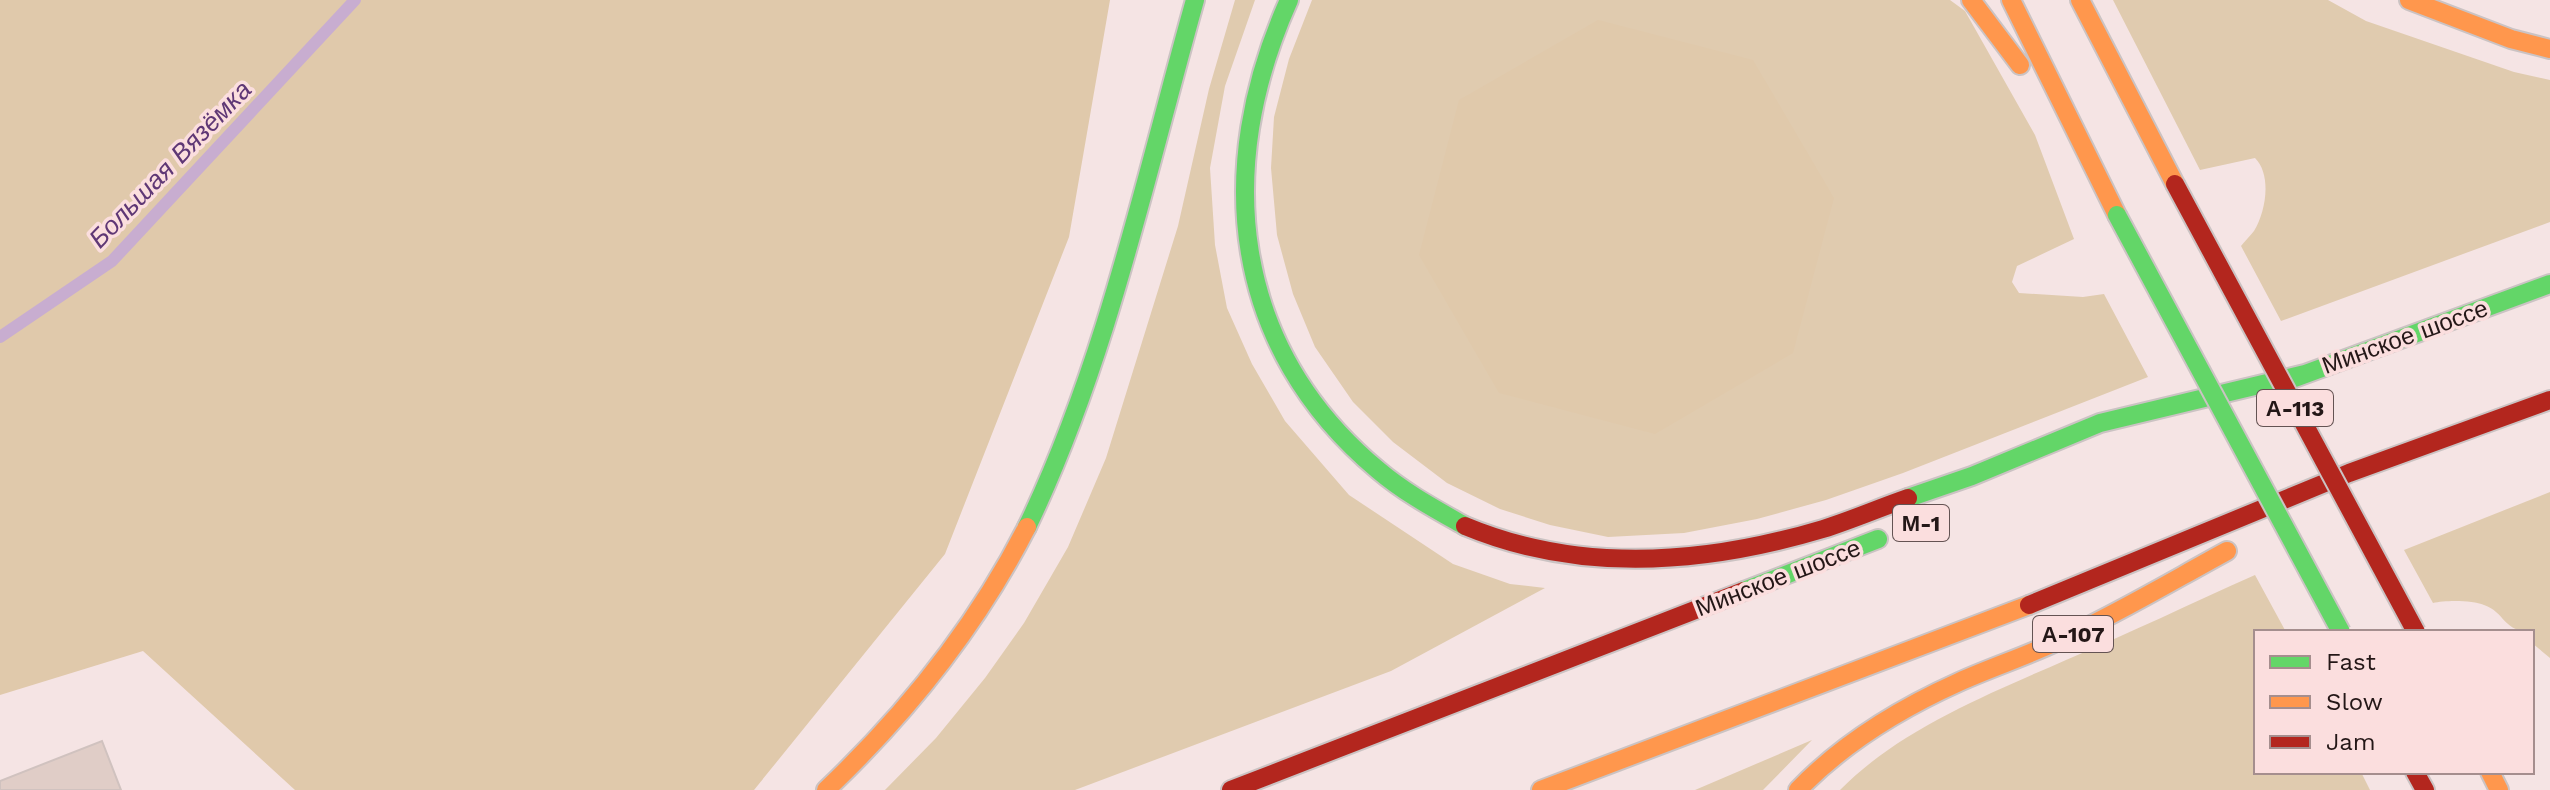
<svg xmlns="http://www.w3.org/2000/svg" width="2550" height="790" viewBox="0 0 2550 790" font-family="'Work Sans',sans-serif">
<rect width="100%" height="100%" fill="#f5e4e4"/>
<path fill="#e0cbaf" d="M1235,0H1255L1225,86L1210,168L1215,245L1227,308L1252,364L1285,421L1349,495L1453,564L1510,584L1545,588L1391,671L1075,790H885L936,738L985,678L1024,623L1068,547L1106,458L1178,226L1209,89Z
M1312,0H1950L1965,11L2035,135L2074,239L2017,266L2012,282L2019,293L2083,297L2104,294L2148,377L1903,473L1826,500L1757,519L1684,533L1608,537L1550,525L1500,509L1447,483L1393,442L1353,402L1315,347L1293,294L1277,235L1271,168L1274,117L1289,59Z
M2113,0H2328L2366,21L2514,72L2550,80V222L2281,321L2241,246C2245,241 2250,236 2254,231C2266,211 2272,175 2255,158L2200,170Z
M2550,492V658L2532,643V632C2503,632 2505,612 2484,605C2473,600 2445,600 2433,603L2404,550Z
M2255,575L2286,632H2256V772H2361L2370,790H1840C1900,729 1989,694 2066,660C2130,633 2192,603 2255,575Z
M1812,740L1763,790H1695Z"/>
<path fill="#e0c9ab" d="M0,0H1110L1069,237L945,554L754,790H295L143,651L0,695Z
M1598,20L1753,60L1834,198L1793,353L1655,434L1499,393L1419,255L1459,100Z"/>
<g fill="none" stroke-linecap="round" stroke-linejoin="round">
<path stroke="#c8add0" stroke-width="12" d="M0,337L112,261L355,0"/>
</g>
<path fill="#e0cdc7" stroke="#d0c2bf" stroke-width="2" d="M102,741L121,790H0V781Z"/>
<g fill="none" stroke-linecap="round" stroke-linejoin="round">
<g stroke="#cbc3c3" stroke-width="22">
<path id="fast" d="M1289,0C1213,169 1231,347 1378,470C1405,493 1435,509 1465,526
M2278,384L2550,284
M1908,498L1972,476L2100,423L2305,374
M1027,527C1107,360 1145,178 1195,0
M1744,591L1878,539"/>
</g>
<g stroke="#cbc3c3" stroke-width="22">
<path id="slow" d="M1971,0L2020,65
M2011,0L2117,215
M2080,0L2175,184
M2409,0L2511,39L2550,49
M2490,772L2499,790
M826,790C907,713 976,627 1027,527
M1541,790L2029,605
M1798,790C1843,743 1899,709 1959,682C1992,667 2027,656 2060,640C2117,614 2172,581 2227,551"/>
</g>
<g stroke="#cbc3c3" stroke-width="22">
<path id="jam" d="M1465,526C1580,574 1706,564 1823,529C1852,520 1879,508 1908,498
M2029,605L2349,473L2550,400
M2415,772L2425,790
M1231,790L1744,591"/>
</g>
<use href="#fast" stroke="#63d668" stroke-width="18"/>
<use href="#slow" stroke="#ff974d" stroke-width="18"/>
<use href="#jam" stroke="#b3261e" stroke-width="18"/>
<g stroke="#cbc3c3" stroke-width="22" stroke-linecap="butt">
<path id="fast-bridge" d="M2117,215L2341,632"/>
</g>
<g stroke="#cbc3c3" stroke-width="22" stroke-linecap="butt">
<path id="jam-bridge" d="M2175,184L2416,632"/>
</g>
<use href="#fast-bridge" stroke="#63d668" stroke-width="18"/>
<use href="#jam-bridge" stroke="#b3261e" stroke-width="18"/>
</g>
<g text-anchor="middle" stroke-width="7" stroke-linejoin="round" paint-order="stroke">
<g fill="#fbdede" stroke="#645353" stroke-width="2">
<rect x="2257" y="390" width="76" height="36" rx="6"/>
<rect x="1893" y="505" width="56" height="36" rx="6"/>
<rect x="2033" y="616" width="80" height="36" rx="6"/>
</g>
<g font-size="22" font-weight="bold" fill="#241717">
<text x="2295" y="416">А-113</text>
<text x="1921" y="531">М-1</text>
<text x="2073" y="642">А-107</text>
</g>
<g font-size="24" fill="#241717" stroke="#fbdede">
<text transform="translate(2405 337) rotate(-20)" y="8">Минское шоссе</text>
<text transform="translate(1778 578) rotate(-21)" y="8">Минское шоссе</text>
</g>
<g font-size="26" font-style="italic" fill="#5f3775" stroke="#fbdede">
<text transform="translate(170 164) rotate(-46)" y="9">Большая Вязёмка</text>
</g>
</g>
<rect x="2254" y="630" width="280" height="144" fill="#fbdede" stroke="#a58e8e" stroke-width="2"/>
<rect x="2270" y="656" width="40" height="12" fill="#63d668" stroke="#a58e8e" stroke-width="2"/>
<text x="2326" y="670" font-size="24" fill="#241717">Fast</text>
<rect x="2270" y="696" width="40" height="12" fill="#ff974d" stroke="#a58e8e" stroke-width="2"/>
<text x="2326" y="710" font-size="24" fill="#241717">Slow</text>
<rect x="2270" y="736" width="40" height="12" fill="#b3261e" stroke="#a58e8e" stroke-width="2"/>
<text x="2326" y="750" font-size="24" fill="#241717">Jam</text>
</svg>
